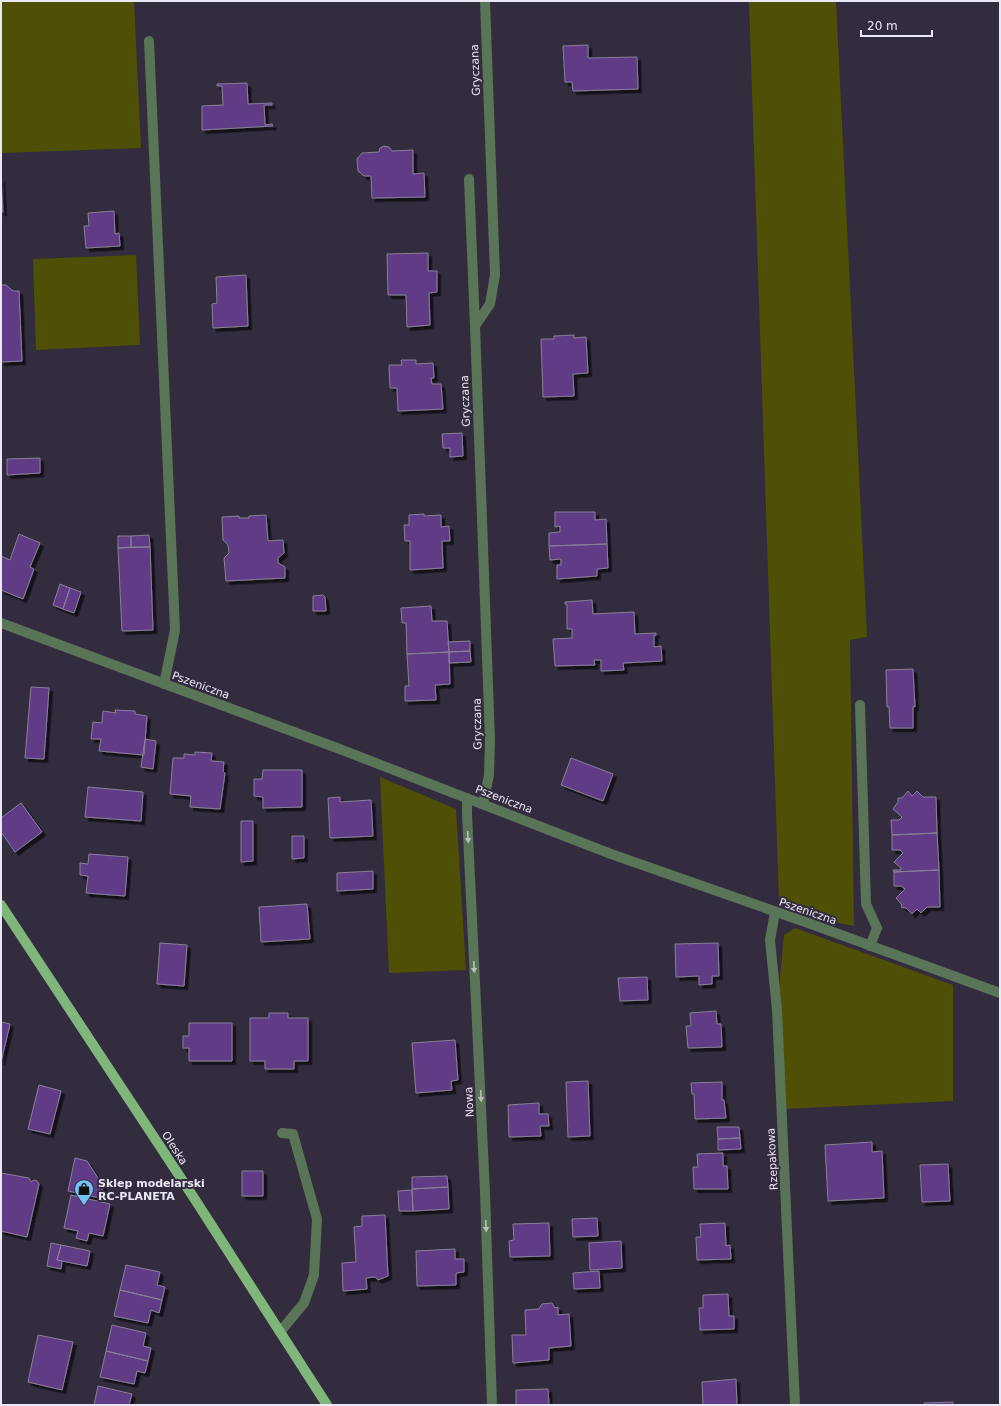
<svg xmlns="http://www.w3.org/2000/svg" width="1001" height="1406" viewBox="0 0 1001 1406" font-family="'DejaVu Sans',sans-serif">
<defs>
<filter id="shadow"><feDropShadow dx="3.5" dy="3.5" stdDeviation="0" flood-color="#0009"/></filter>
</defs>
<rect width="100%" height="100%" fill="#332b3e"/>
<path fill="#4f5006" d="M1,1H134L141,148L1,153Z
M749,1H836L867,637L850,640L854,926L834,922L779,902Z
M136,255L140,345L36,350L33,259Z
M380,777L456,809L466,970L389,973Z
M795,928L953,985V1101L782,1109L777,1010L784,935Z"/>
<path fill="#603b86" stroke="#898097" filter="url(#shadow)" d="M588,45V58L637,57L638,89L573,91L572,82H565L563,46Z
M247,83L248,104L272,103V105H264L265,125L272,124L273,126L202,130V106L223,105L222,86H217V84Z
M384,146L389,147L392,151L413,150V174L424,173L425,197L372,198L371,176H364L358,171L357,159L362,153L379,152L380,148Z
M1,178L3,212H1Z
M114,211L115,234L119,233L120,246L86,248L84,226H89L88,213Z
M428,253V271H437V292L429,293L430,325L407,327L406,295H388L387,254Z
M246,275L248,326L213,328L212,304L217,303L216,277Z
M1,285H6L13,291H19L22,361L1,362Z
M574,335V338L586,337L588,373L573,374L574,396L543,397L541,339H554V336Z
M401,360H416V364L433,363L434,378H431L432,384H441L443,409L398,411L397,388H390L389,365H402Z
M462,433L463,456L450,457V448H443L442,434Z
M40,458V473L7,475V459Z
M555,512H595V520L606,519L607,544L549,546V533L560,532V526L555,527Z
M424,514V516L441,515V527L449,526L450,541H442L443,568L410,570V541H405L404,525H409V515Z
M266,515L268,541L283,540L284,553L278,558V563L285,567V578L226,581L224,558L229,553L228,545L223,540L222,517L239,516V518H249V516Z
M19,534L40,543L30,567L34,569L23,599L1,590V556L10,560Z
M149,535L150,547H131V536Z
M118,536H131V547L118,548Z
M607,544L608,568L597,569V576L557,579V565H561V559L550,560L549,546Z
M150,547L153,630L122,631L118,548Z
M60,584L70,588L63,609L53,605Z
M70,588L81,592L74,613L63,609Z
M323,595L325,597L326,611H313V596Z
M592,600L593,614L634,612L635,634L656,633V635H654V647L661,646L662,661L623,663L624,670L601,671V660H594L595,665L555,666L553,639L572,638V629H567V604H565V602Z
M431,606L432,621H447L449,652L407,654L406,623H402L401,608Z
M470,641V651L449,652L448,642Z
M470,651L471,662L449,663V652Z
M449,652L450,684L435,685L436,700L405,701V686H409L407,654Z
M913,669L915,707L913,706V728H890L889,707H887L886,670Z
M31,687L49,688L44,759L25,758Z
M115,710L135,711V714L147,716L144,755L99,751L101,739H91L93,722L102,723L103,711L116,713Z
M145,739L156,741L153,769L141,767Z
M195,752L212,753L211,761L224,762L223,771L225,773L220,809L190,807L191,796L170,794L173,758H184V754L195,755Z
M571,758L613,774L603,801L561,785Z
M263,770H302V807L263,808V797L254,796V779H262Z
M88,787L143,792L141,821L85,817Z
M908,791L912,796L917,791L923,797H936L937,833L892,835L891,820H899L902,817L893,809L898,802V798H902Z
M340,797V802L371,800L373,836L330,838L328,798Z
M21,803L42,832L15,852L1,832V818Z
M241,821H253V861L241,862Z
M937,833L939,870L894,872L893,870H901V868L894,862L903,853L900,850H892V835Z
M292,836H304V858L292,859Z
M89,854L128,857L125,896L86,893L88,876L80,875V863L88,864Z
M939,870L940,907H927L921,913L917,909L912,914L906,908L901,907L902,905L896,898L905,889L901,886H894V872Z
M373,871V889L337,891V873Z
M307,904L310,939L261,942L259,907Z
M160,943L187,945L184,986L157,984Z
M718,943L719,976H712V984L699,985V976L676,977L675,944Z
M647,977L648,1000L620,1001L618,978Z
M716,1011L717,1024H721L722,1047L688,1048L686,1026H691L690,1013Z
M269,1013H288V1018H308V1061H294V1069H265V1061H250V1018H269Z
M1,1022L10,1024L1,1062Z
M189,1023H232V1061H189V1048H183V1036H189Z
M455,1040L458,1080L451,1081L452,1090L416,1093L412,1043Z
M588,1081L590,1136L568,1137L566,1082Z
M722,1082V1100H724L726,1118L695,1119L694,1094H692L691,1083Z
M39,1085L61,1091L50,1134L28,1129Z
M539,1103V1114H548L549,1126H540L541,1136L509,1137L508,1105Z
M717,1127H739L740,1138L718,1139Z
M740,1138L741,1149L718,1150V1139Z
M872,1142V1152L882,1151L884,1198L828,1201L825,1145Z
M723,1153V1166H727L728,1189H694L693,1167H698L697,1154Z
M75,1158L87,1161L103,1186L100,1198L68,1191Z
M948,1164L950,1201L922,1202L920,1165Z
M242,1171H263V1196H242Z
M1,1173L29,1178L31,1182L34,1180L37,1181L39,1184L27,1237L1,1231Z
M447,1176L448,1187L412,1189V1177Z
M448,1187L449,1209L413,1211L412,1189Z
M412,1190L413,1211H399L398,1191Z
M71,1195L110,1204L103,1236L89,1233L87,1241L76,1238L78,1231L64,1228Z
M385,1215L388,1276L378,1280L375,1277L366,1278L367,1289L343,1291L342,1263L356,1262L354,1227L362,1226V1216Z
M597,1218L598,1236L573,1237L572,1219Z
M549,1223L550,1256L510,1257L509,1241L514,1240L513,1224Z
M725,1223L726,1246L730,1245L731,1259L697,1260L696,1237H701L700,1224Z
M621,1241L622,1268L590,1270L589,1243Z
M51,1243L61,1245L57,1260L62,1261L61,1269L47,1266Z
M61,1245L90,1251L87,1266L57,1260Z
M455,1249V1259H464V1272L456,1273V1285L417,1286L416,1251Z
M126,1265L160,1272L157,1285L165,1287L162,1300L120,1290Z
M599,1271L600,1288L574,1289L573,1273Z
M120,1290L162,1300L159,1313L151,1310L148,1323L114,1316Z
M728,1294L729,1316H734V1329L700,1330L699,1308H703V1295Z
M552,1303L555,1308L558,1307V1315L569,1314L571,1346L549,1348V1360L513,1363L512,1335H526L525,1310L539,1309L542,1304Z
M112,1325L146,1333L143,1346L151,1348L148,1361L106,1351Z
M38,1335L73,1342L62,1390L28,1382Z
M106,1351L148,1361L145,1373L137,1371L134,1384L100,1377Z
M736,1379L737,1405H703L702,1382Z
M98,1386L132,1394L129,1405H94Z
M548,1389L549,1405H516V1390Z
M953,1402V1405H924V1403Z"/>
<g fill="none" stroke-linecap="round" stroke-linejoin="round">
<path stroke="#597456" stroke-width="10" d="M149,41L175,630L164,684
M469,179L475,326
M1,623L337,748L611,854L811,924L1000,993
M860,705L866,904L877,928L870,946
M467,798V814L485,1192L492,1405
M483,804L489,775L490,740L475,326L490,304L495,275L485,1
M775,912L770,940L777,1010L795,1405
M280,1332L304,1303L314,1275L317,1219L293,1134L282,1133"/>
<path stroke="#7fb77a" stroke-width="10" d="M1,905L194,1198L327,1405"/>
</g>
<defs><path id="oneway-solid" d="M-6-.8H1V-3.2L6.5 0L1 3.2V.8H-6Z"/></defs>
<g fill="#b9bfbd">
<use href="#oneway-solid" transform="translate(468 837) rotate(87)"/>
<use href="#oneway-solid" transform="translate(474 967) rotate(87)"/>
<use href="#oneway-solid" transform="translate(481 1096) rotate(87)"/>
<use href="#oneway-solid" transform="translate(486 1226) rotate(88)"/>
</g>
<defs>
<g id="shop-pin" transform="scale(1)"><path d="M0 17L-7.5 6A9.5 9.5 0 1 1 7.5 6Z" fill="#73c1f5" stroke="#332b3e"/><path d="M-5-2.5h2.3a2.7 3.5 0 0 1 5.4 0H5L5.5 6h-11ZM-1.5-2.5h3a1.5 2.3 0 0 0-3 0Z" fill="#111"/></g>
</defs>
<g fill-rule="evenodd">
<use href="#shop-pin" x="84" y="1189"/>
</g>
<g text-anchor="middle" stroke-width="4" stroke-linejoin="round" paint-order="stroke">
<g font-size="11" fill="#ece7f4" stroke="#332b3e">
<text transform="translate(475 70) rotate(-92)" y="4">Gryczana</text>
<text transform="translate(465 401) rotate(-92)" y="4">Gryczana</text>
<text transform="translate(201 685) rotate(20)" y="4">Pszeniczna</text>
<text transform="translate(477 724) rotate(-91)" y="4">Gryczana</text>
<text transform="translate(504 799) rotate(21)" y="4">Pszeniczna</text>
<text transform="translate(808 911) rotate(19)" y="4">Pszeniczna</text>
<text transform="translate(469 1102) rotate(-93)" y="4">Nowa</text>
<text transform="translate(175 1148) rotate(57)" y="4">Oleska</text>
<text transform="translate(772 1159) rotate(-93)" y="4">Rzepakowa</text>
</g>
<g font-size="11" font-weight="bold" fill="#ece7f4" stroke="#332b3e" text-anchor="start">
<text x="98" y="1187">Sklep modelarski<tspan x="98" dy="13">RC-PLANETA</tspan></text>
</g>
</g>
<rect width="1001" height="1406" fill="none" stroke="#ece7f4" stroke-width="4"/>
<path d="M861 30v6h71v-6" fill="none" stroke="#ece7f4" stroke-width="2"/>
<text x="867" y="30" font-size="12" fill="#ece7f4" stroke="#332b3e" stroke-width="3" paint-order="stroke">20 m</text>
</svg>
